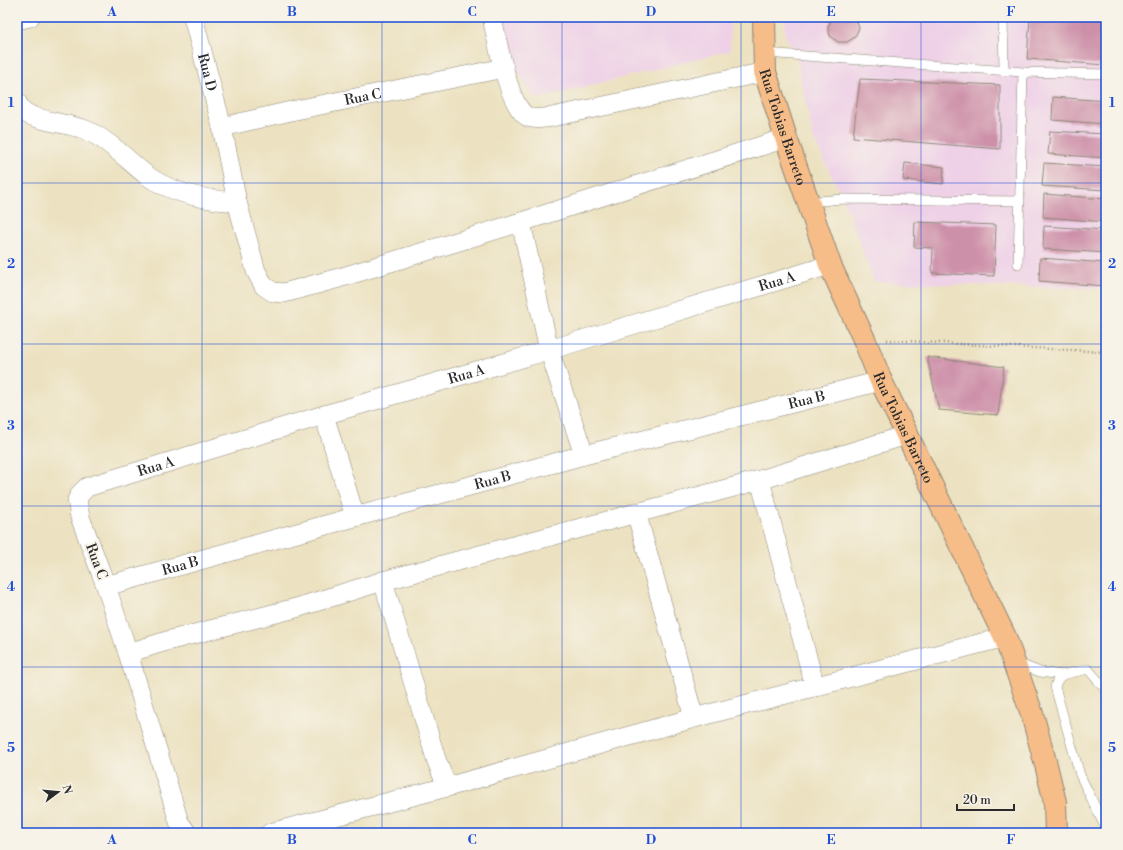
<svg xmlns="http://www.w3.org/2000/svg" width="1123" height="850" viewBox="0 0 1123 850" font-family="'Libre Bodoni',serif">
<rect width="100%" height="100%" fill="#f7f3e8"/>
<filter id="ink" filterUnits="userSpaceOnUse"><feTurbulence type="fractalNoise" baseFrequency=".025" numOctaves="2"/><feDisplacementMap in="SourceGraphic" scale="8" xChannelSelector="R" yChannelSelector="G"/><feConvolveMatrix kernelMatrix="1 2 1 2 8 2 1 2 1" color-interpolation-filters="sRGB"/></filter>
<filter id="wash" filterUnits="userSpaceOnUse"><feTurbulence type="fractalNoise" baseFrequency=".012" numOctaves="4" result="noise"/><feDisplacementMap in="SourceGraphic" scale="16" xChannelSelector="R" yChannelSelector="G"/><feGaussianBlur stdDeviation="0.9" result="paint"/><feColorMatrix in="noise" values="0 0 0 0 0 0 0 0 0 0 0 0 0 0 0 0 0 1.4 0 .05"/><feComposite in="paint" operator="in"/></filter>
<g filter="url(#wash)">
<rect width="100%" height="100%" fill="#ece2c1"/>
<path fill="#eed0e7" d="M503,17H730V51L536,99L516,69Z
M785,17H1106V289L874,282L843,199L813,138L796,55L785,35Z"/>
<g id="blocks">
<path fill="#cd90a9" d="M832,17H854L856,19L859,28L855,37L847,42H838L830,36L828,27Z
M1030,17H1106V65L1027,59Z
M860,79L1000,85V149L853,137Z
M1053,97L1106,101V124L1052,120Z
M1050,131L1106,134V158L1048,154Z
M905,163L944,167L943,184L903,180Z
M1044,163L1106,167V190L1042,186Z
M1044,194L1106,199V222L1043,217Z
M915,222L996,225L994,276L932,273L933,248L914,247Z
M1044,226L1106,230V253L1043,249Z
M1040,258L1106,263V286L1039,281Z
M927,357L1004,367L998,415L939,410Z"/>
</g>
</g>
<g filter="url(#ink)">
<use href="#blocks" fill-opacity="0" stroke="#8c8676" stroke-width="1"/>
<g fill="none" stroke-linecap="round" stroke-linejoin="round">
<g stroke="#8c8676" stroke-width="10">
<path id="service" d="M1003,17L1004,70
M765,53L1023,72L1106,74
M808,202L843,199L1020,201
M1018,264L1023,72
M1017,663L1040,672L1062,675L1088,669L1106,690
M1062,675L1057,681L1055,687L1080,775L1106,829"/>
</g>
<g stroke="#8c8676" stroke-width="20">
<g id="minor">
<path id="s1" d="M193,17L222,127L237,202L256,271L264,286L273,292L284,293L339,278L521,222L786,138"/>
<path d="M492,17C497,39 508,107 528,117C535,120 544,118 552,117L765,72"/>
<path d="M17,20L30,17"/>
<path d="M17,102C18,104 20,108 22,110C33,121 67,123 83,129C107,138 125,158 145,174C171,194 205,200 237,202"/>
<path id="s2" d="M222,127L291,111L504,68"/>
<path d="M521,222L549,350L584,455"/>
<path d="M324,415L355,517"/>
<path d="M760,480L815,687"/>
<path d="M636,512L694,718"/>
<path d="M383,581L436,759L447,787"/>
<path id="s3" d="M106,586L355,517L584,455L881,381"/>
<path d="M128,653L167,641L296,608L383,581L760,480L907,435"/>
<path id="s4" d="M187,833L179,822L128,653L106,586L80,517L77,500L80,494L87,487L324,415L549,350L830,265"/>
<path d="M270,833L447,787L694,718L1005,637"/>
</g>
</g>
<g stroke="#8c8676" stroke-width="24">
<g id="primary">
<path id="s5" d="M764,17L765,72L786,138L830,265L864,339L881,381L1005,637L1032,714L1046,765L1055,802L1056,833"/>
</g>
</g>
<path stroke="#8c8676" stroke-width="2.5" stroke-dasharray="1 3" stroke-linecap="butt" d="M887,340L1106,352"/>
<use href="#service" stroke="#fff" stroke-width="9"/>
<use href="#minor" stroke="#fff" stroke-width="19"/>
<use href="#primary" stroke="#f7bd88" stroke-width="22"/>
</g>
</g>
<path fill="none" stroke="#1d4ed8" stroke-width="1" stroke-opacity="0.55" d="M202,17V833M382,17V833M562,17V833M741,17V833M921,17V833M17,183H1106M17,344H1106M17,506H1106M17,667H1106"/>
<g text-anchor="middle" stroke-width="4" stroke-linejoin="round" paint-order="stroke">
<g font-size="14" fill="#2b2b2b" stroke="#f7f3e8">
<text dy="5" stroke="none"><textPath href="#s1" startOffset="57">Rua D</textPath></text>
<text dy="5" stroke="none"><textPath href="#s2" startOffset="144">Rua C</textPath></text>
<text dy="5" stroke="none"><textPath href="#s5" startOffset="113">Rua Tobias Barreto</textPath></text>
<text dy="5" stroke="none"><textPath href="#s4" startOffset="1088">Rua A</textPath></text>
<text dy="5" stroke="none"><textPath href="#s4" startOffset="764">Rua A</textPath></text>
<text dy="5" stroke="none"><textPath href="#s3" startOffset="725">Rua B</textPath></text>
<text dy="5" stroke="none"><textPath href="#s5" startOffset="437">Rua Tobias Barreto</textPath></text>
<text dy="5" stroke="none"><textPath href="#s4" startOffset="440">Rua A</textPath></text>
<text dy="5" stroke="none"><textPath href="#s3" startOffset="401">Rua B</textPath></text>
<text transform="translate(97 561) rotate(69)" y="5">Rua C</text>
<text dy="5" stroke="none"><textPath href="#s3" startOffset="77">Rua B</textPath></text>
</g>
</g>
<rect width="1123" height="850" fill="none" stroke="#f7f3e8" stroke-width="44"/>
<g transform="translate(58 792) rotate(74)" stroke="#f7f3e8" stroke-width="3" paint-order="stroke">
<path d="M0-3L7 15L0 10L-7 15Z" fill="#2b2b2b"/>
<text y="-6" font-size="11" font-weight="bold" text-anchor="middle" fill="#2b2b2b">N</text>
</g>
<path d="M957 804v6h57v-6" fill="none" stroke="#2b2b2b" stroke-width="2"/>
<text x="963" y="804" font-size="12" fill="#2b2b2b" stroke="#f7f3e8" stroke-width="3" paint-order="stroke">20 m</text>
<rect x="22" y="22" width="1079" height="806" fill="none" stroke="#1d4ed8" stroke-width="1.5"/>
<g font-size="13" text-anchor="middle" font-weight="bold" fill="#1d4ed8">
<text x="112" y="16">A</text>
<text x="292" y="16">B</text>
<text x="472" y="16">C</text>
<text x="651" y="16">D</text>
<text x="831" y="16">E</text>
<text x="1011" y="16">F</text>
<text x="11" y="107">1</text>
<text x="1112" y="107">1</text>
<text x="11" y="268">2</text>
<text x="1112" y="268">2</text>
<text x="11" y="430">3</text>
<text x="1112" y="430">3</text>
<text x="11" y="591">4</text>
<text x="1112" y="591">4</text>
<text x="11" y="752">5</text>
<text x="1112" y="752">5</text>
<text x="112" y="844">A</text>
<text x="292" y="844">B</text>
<text x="472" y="844">C</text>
<text x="651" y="844">D</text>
<text x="831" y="844">E</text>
<text x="1011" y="844">F</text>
</g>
</svg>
